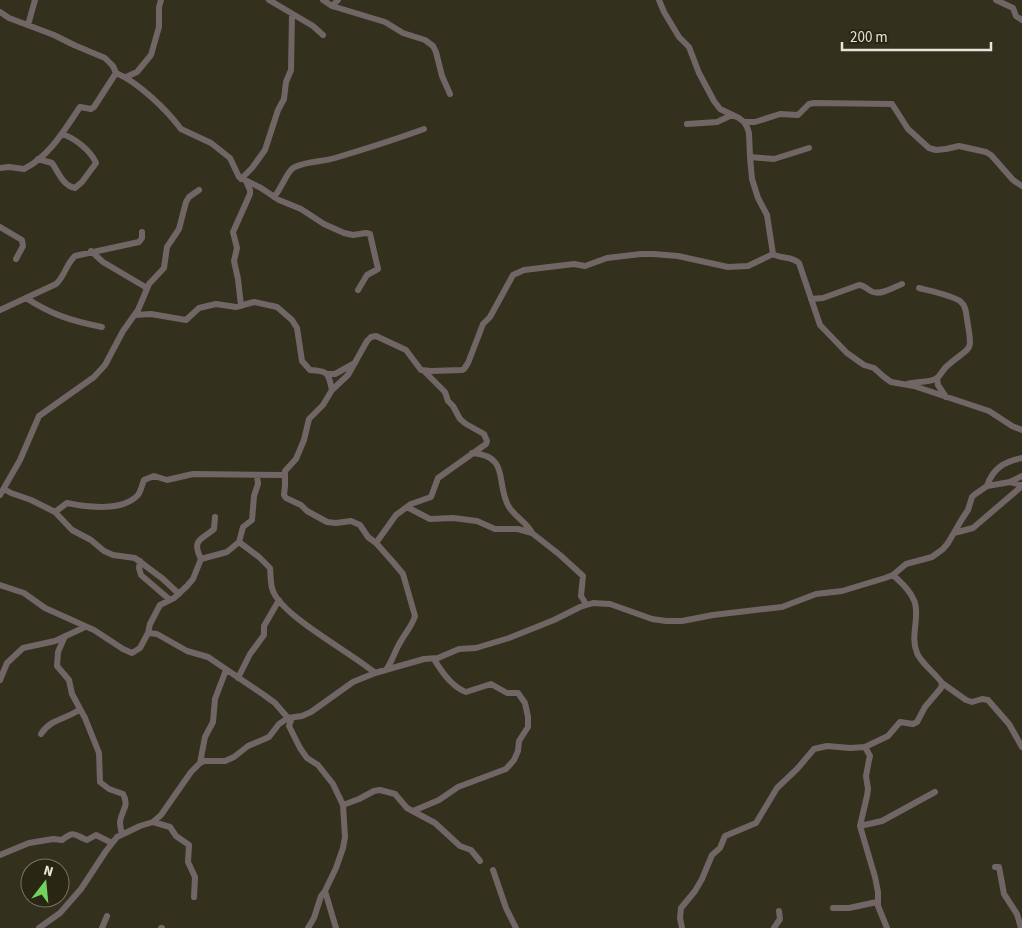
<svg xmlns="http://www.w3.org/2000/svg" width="1022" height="928" viewBox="0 0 1022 928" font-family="'Source Sans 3',sans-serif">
<rect width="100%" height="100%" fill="#33301e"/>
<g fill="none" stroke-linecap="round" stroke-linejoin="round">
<path stroke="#716665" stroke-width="6" d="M269,0L313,26L323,35
M323,0L332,6L385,22L403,33L425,40L433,46L436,52L442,76L450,94
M659,0L664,12L679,37L689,47L699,73L714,101L720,109L739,118L744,122L747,127L749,133L750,157L752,179L758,198L767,215L773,254C781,259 792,256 799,263L820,325L847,353L864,365L874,368L884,377L891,382L914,386L989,411L1012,426L1022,430
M996,0L1013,8L1016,16L1022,20
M332,6L338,0
M0,12L9,18L54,35L74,45L105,58L113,66L116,73L94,107L91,109L80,107C65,129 50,156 24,169L9,167L0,168
M28,25L35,0
M116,73C138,82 167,110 181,129L211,143L230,158L239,177L261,188L279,200L301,209L324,224L344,233L353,235L366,233L370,234L378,269L367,275L358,290
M126,77L137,72L151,55L159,27V7L161,0
M744,122H755L780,114L798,115L809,104L814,103L892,104L908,129L929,148L936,150L946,149L959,146L986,152L991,155L1013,180L1022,186
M687,124L717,122L732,115
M750,157L774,159L809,148
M38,159L52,163C59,173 63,186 75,188L82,182L96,163C91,151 75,138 62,134
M241,179L252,168L265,150L278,110L284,99L286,82L291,70L292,14
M274,197C281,189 287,172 293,168C304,161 322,162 335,158C365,149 394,140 424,129
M0,227L22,240L23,246L16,259
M91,251L103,262L147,288
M26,298C52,315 72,321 102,327
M811,299L823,298L859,285C865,285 867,290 873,292C882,295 894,287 902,284
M241,306L238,279L234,261L237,248L233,232L250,194V190L246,181
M0,310L56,284C65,276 66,264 75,256L139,242L142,238V232
M135,315L151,314L186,320L199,308L216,304L236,307L254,302L277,307L292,320L297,328L302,361L310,370C329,371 328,373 332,390
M327,374H335L355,363
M937,378L938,385L946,397
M907,384C916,381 931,383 937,378C941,375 943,369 947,366C972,344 973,355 967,319C966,312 966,306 960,301C951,295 931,291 919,288
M472,453C511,456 495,484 509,507C516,518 527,522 532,533
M1010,482L1022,476
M987,486C993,468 1004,462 1022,458
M4,489L11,493L31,500L55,512L72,530L91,540L104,551L113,555L135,558L163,579L179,594
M0,495L20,460L39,416L94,377L105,365L123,331L138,310L149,284L164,268L167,247L179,229L186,202L189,197L199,190
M407,507L430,519L453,518L477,521L495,529H518L532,533L560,555L583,576L581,596L586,604
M55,512L67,503C86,507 122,512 138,495C141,491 142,485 144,480L154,476L167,480L193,474L284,475
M954,533L973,528L1022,486
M239,542L259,557L270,568C271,576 270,584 273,591C283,617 352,653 375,673
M376,543L396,515L411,504L431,497L438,478L486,444L487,441L484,434L466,424L460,419L453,406L448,401L445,392L424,371
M201,559C191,539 202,540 214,529L215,517
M140,561L139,568L141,575L170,600
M0,585L24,593L45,608L94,630L123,649L132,653L140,648L148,633L157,634L187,651L208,657L264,695L275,703L288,718L302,716L311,712L353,682L375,673L424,659L438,658L459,649L476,648L509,638L554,620L580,607L593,603L610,604L652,619L666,621H682L713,615L782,607L816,594L842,591L885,578L893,575L906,564L932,557L943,549L948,543L962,519L968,510L972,497L974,495L987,486L993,485L1010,482L1022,485
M148,633L150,624L160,605L174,598L187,586L193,579L201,559L227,552L239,542L243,527L252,520L254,496L258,484L257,475
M65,636L58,652L57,666L69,680L72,694L85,718L99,753L100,782L109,789L123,794C130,807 121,810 120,822C120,826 121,830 122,834
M386,670C393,660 395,650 401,641C406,632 412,626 415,616L403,574L393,562L376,543L368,537L360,525L351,521L336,523L327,522L307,511L301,505L286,498L284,495L285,486V471L296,459L304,440L309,419L323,405L332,390L348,375L367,341L371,337L376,336L406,350L421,370L431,371L462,370L464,369L468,363L483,324L490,317L513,275L524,270L574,264L585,266L607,258L641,254H653L678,256L728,267L748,266L773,254
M238,678L250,654L264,635V626L279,600
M0,680L7,663L23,648L55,641L85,627
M942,683L966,700L972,702L982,699L988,700L1009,724L1022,747
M292,718L289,726L300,748L307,758L318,765L333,784L343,805L345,837L343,848L336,868L325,891L321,896L314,918L308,928
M41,734C51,718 66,720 80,709
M200,763L205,737L213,722L215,699L226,670
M343,805L359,799L374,791L380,790L395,794L407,808L435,823L460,846L471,850L480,861
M413,811L439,800L458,787L506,769L514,760L518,751L519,741L528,727V717L525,703L518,693H507L491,684L466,692C452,687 441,671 434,659
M153,822L170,827L176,836L189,845L188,862L195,877L194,897
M860,826L882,821L935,792
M0,855L29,843L53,839L62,840C75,830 74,835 87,840L96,835L112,843
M995,867H999L1004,894L1017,914L1021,928
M493,870L506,908L516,928
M325,891L336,928
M833,908H849L877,902
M39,928L60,913L81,889L106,851L117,837L140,826L153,822L161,815L191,772L200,763L204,761H225L234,757L248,746L269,737L279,724L288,718
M102,928L107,916
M161,928H162
M682,928L680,918L681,908L695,891L702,879L712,855L720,848L725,836L756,823L777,788L797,769L814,749L827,746L850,748L865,747
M774,928L780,919L779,911
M887,928L878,906V892L875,877L860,826L867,796L868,789L866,776L869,760L870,756L865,747L888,736L900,722L913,724L917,722L925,707L941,688L942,683C936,674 920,662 917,653C911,638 917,626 916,610C916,596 903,584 893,575"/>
</g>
<g transform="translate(45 883) rotate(16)"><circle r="24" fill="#292614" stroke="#757263"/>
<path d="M0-4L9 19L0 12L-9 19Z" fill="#72d25d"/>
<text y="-8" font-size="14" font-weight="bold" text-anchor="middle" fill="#e7e5da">N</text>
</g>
<path d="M842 42v8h149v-8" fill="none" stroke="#e7e5da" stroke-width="2.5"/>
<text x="850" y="42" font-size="15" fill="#e7e5da" stroke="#292614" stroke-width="4" paint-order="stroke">200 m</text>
</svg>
